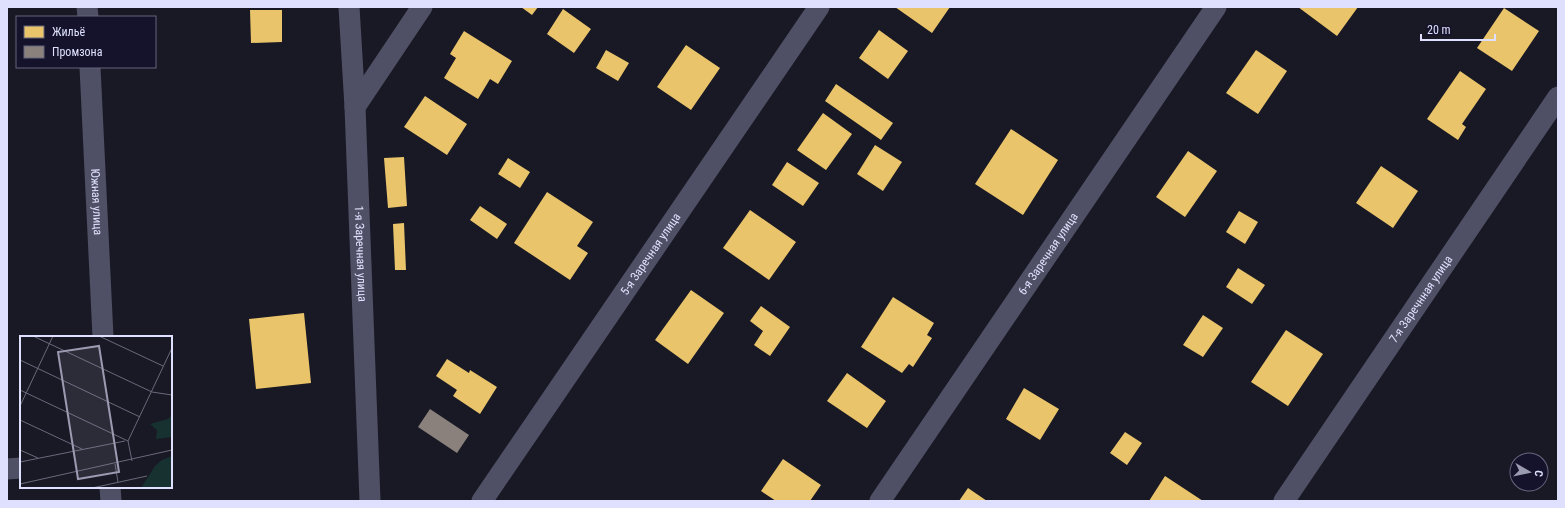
<svg xmlns="http://www.w3.org/2000/svg" width="1565" height="508" viewBox="0 0 1565 508" font-family="'Roboto Condensed',sans-serif">
<rect width="100%" height="100%" fill="#191925"/>
<path fill="#e9c46a" d="M521,7H538L532,15Z
M895,7H950L932,33Z
M1298,7H1358L1337,36Z
M1504,8L1539,31L1512,71L1477,48Z
M563,9L591,29L574,53L547,34Z
M250,10H282V42L251,43Z
M879,30L908,51L888,79L859,58Z
M464,31L512,61L498,84L490,79L478,99L444,78L456,58L450,54Z
M686,45L720,68L691,110L657,87Z
M606,50L629,63L618,81L596,68Z
M1256,50L1287,71L1258,114L1226,93Z
M1460,71L1486,89L1462,124L1466,127L1458,140L1427,119Z
M836,84L893,123L881,140L825,101Z
M425,96L467,124L447,155L404,127Z
M823,113L852,134L826,170L797,150Z
M1011,129L1058,160L1023,215L975,184Z
M875,145L902,162L883,191L857,174Z
M1188,151L1217,171L1185,217L1156,197Z
M404,157L407,206L388,208L384,158Z
M508,158L530,172L520,188L498,174Z
M787,162L819,183L803,206L772,185Z
M1381,166L1418,191L1393,228L1356,203Z
M547,192L593,222L577,246L588,253L570,280L514,243Z
M480,206L507,224L497,239L470,220Z
M750,210L796,242L769,280L723,248Z
M1239,211L1258,222L1245,244L1226,232Z
M404,223L406,270H395L393,224Z
M1238,268L1265,285L1252,304L1226,287Z
M691,290L724,313L688,364L655,340Z
M893,297L934,323L927,335L932,338L913,367L909,364L902,373L861,347Z
M761,306L790,327L770,356L754,345L763,331L750,321Z
M304,313L311,383L256,389L249,319Z
M1203,315L1223,328L1203,357L1183,345Z
M1286,330L1323,354L1288,406L1251,382Z
M447,359L469,373L470,370L497,387L480,414L453,396L457,390L436,376Z
M847,373L886,401L867,428L827,401Z
M1024,388L1059,409L1040,440L1006,419Z
M1125,432L1142,443L1127,465L1110,453Z
M783,459L821,485L810,501H776L761,491Z
M1165,476L1203,501H1149Z
M968,488L987,501H959Z"/>
<path fill="#8a817c" d="M430,409L469,435L457,453L418,427Z"/>
<g fill="none" stroke-linecap="round" stroke-linejoin="round">
<g stroke="#4f5065" stroke-width="21">
<path d="M87,7L88,17"/>
<path id="s1" d="M349,7L355,107L370,501"/>
<path id="s2" d="M90,67L103,337"/>
<path d="M355,107L422,7"/>
<path d="M7,469L21,468"/>
<path d="M110,487L111,501"/>
<path id="s3" d="M482,501L819,7"/>
<path id="s4" d="M880,501L1216,7"/>
<path id="s5" d="M1284,501L1558,97"/>
</g>
</g>
<g text-anchor="middle" stroke-width="4" stroke-linejoin="round" paint-order="stroke">
<g font-size="12" fill="#dfe0fd" stroke="#14132b">
<text dy="4" stroke="none"><textPath href="#s2" startOffset="135">Южная улица</textPath></text>
<text dy="4" stroke="none"><textPath href="#s1" startOffset="247">1-я Заречная улица</textPath></text>
<text dy="4" stroke="none"><textPath href="#s3" startOffset="299">5-я Заречная улица</textPath></text>
<text dy="4" stroke="none"><textPath href="#s4" startOffset="299">6-я Заречная улица</textPath></text>
<text dy="4" stroke="none"><textPath href="#s5" startOffset="244">7-я Заречнная улица</textPath></text>
</g>
</g>
<g transform="translate(20 336)">
<rect width="152" height="152" fill="#191925"/>
<path d="M152,79V101L136,103L137,94L130,88L148,83ZM152,120V152H121L135,130L142,124Z" fill="#16312f"/>
<path fill="none" stroke="#68697b" stroke-width="1" d="M13,0L132,56L152,59M79,0L143,30M0,24L120,81M0,54L108,105M0,70L33,0M0,84L62,113M0,114L18,122M112,125L108,105L152,12M0,126L105,105M95,128L98,146M0,148L152,114M72,152L127,140"/>
<path fill="#9a9ab1" fill-opacity="0.15" stroke="#9a9ab1" stroke-width="2" d="M79,10L99,136L58,143L38,16Z"/>
<rect width="152" height="152" fill="none" stroke="#dfe0fd" stroke-width="2"/>
</g>
<rect width="1565" height="508" fill="none" stroke="#dfe0fd" stroke-width="16"/>
<rect x="16" y="16" width="140" height="52" fill="#14132b" stroke="#65657f"/>
<rect x="24" y="26" width="20" height="12" fill="#e9c46a" stroke="#65657f"/>
<text x="52" y="36" font-size="12" fill="#dfe0fd">Жильё</text>
<rect x="24" y="46" width="20" height="12" fill="#8a817c" stroke="#65657f"/>
<text x="52" y="56" font-size="12" fill="#dfe0fd">Промзона</text>
<g transform="translate(1529 472) rotate(99)"><circle r="19" fill="#14132b" stroke="#65657f"/>
<path d="M0-3L7 15L0 10L-7 15Z" fill="#9a9ab1"/>
<text y="-6" font-size="11" font-weight="bold" text-anchor="middle" fill="#dfe0fd">С</text>
</g>
<path d="M1421 34v6h74v-6" fill="none" stroke="#dfe0fd" stroke-width="2"/>
<text x="1427" y="34" font-size="12" fill="#dfe0fd" stroke="#14132b" stroke-width="3" paint-order="stroke">20 m</text>
</svg>
